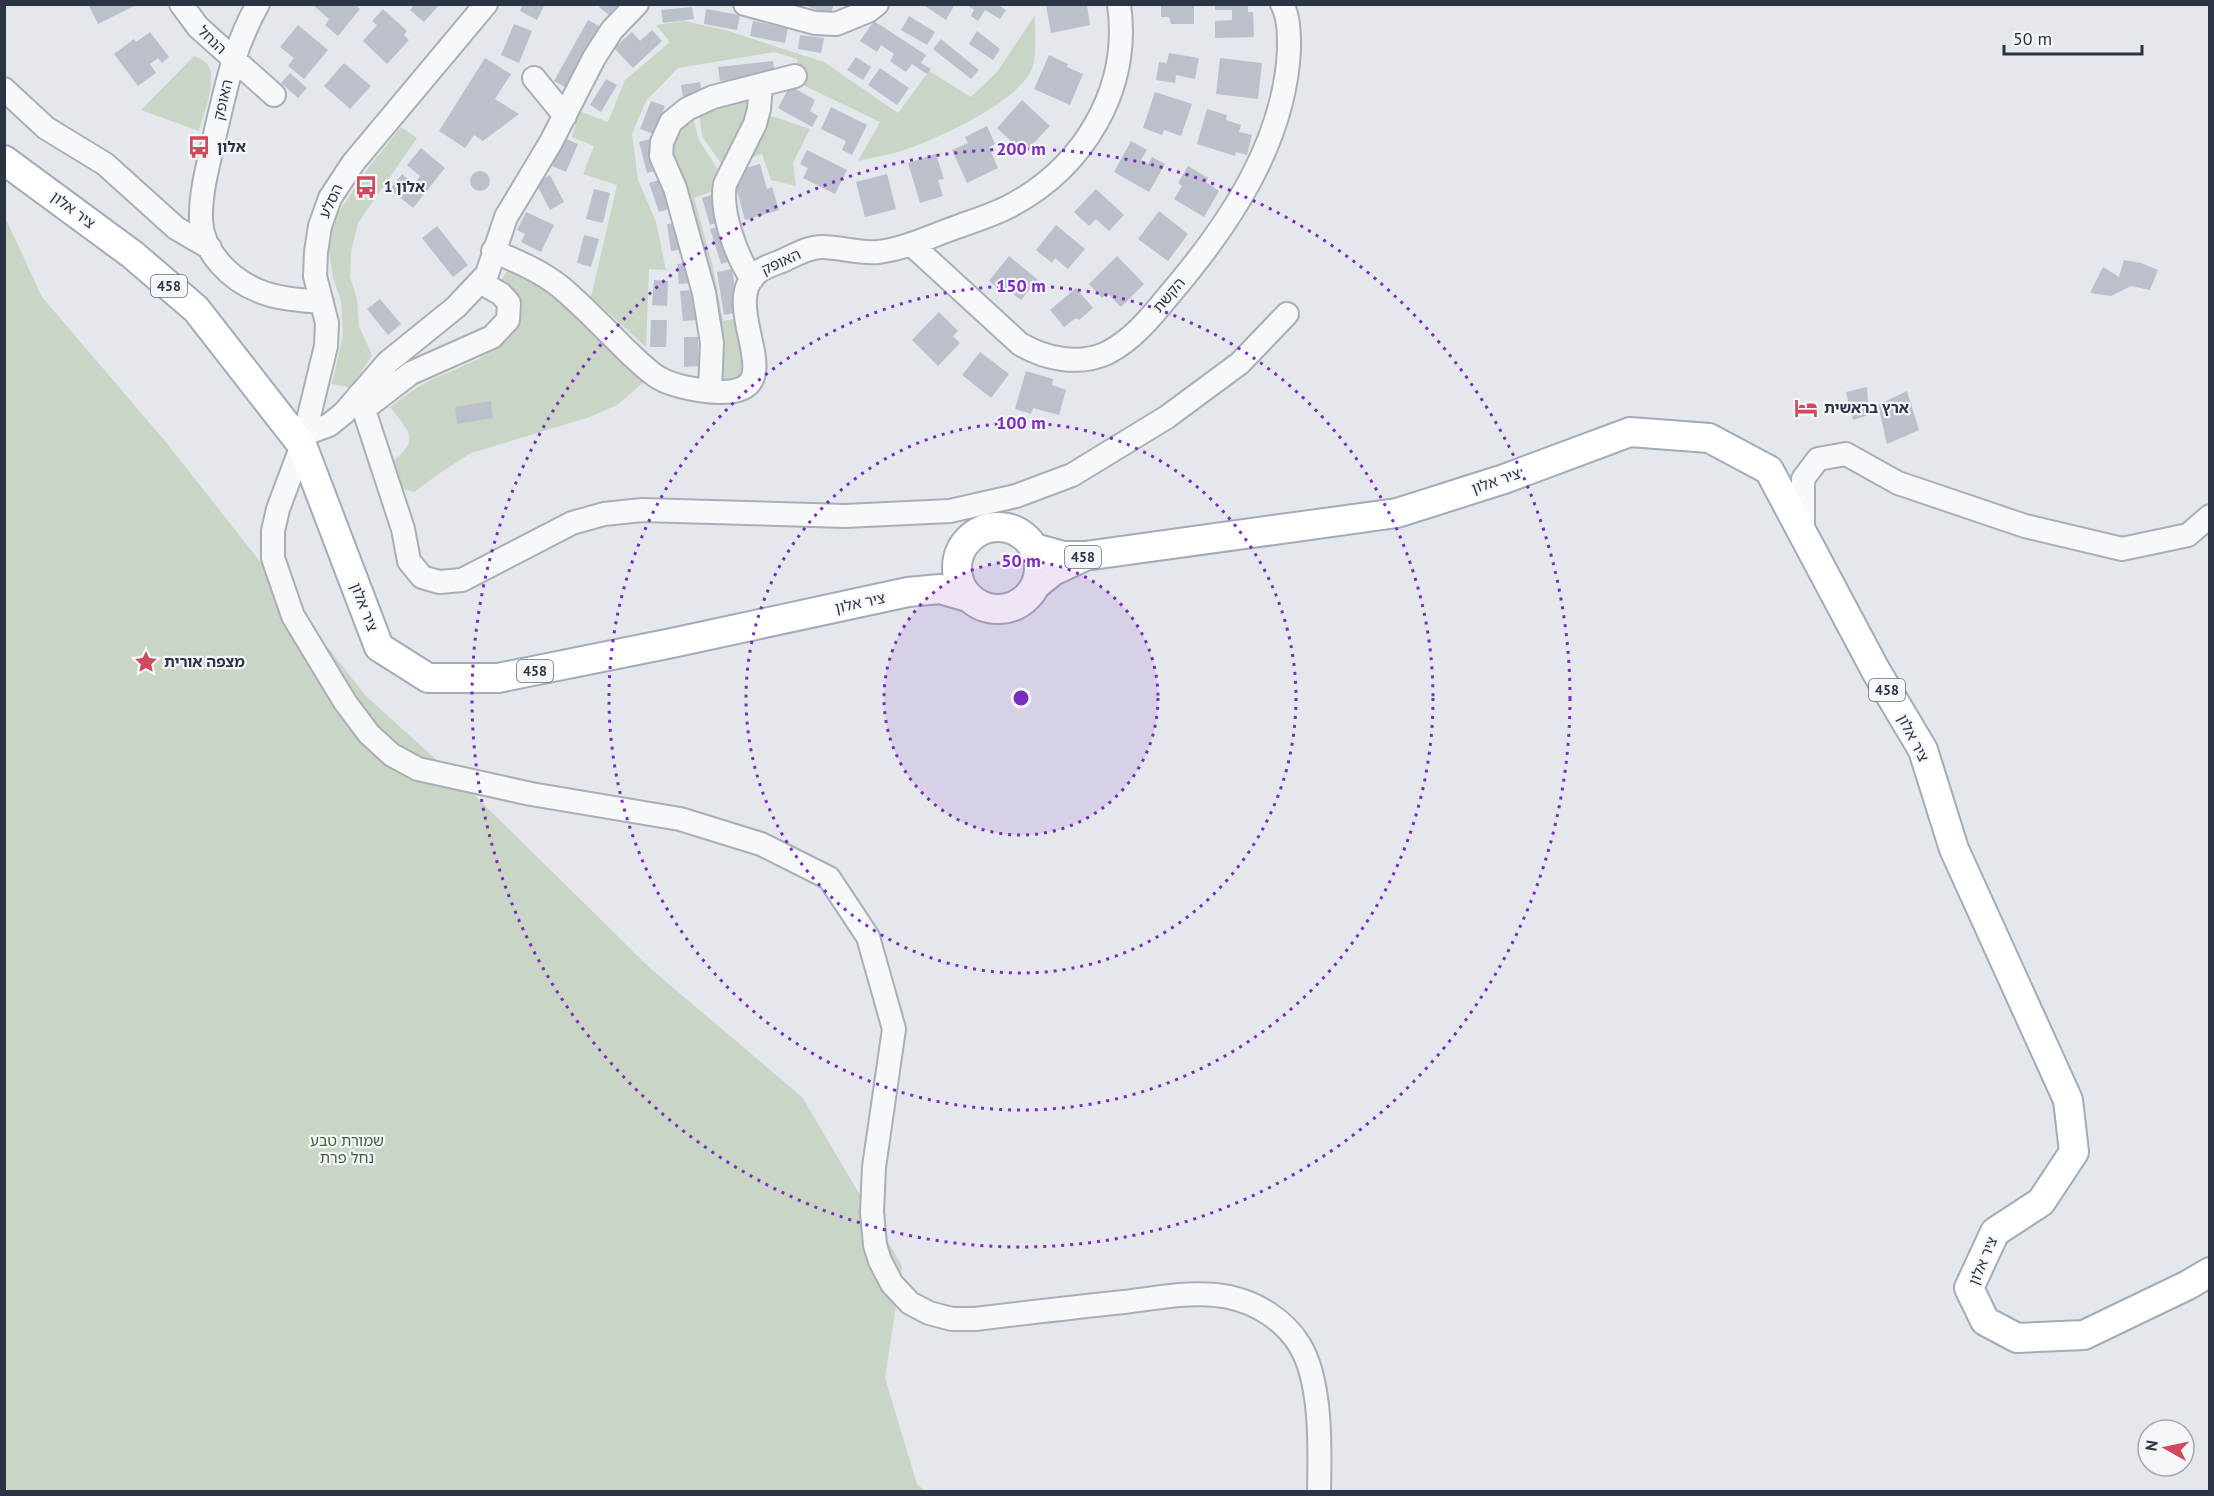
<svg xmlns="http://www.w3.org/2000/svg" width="2214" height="1496" viewBox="0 0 2214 1496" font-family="'PT Sans','Noto Sans Hebrew',sans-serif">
<rect width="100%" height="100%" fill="#e4e7ec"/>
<path fill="#c9d6c5" d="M1035,15C1035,30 1037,58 1031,71C1015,103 941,137 907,149C891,155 874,157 858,161L880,122L801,84L797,59L774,52L678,68L646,101L632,134L638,180L656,222L666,270L649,269L646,347L591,297L617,185L583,174L594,146L572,137L579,111L608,122L625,80L670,42L656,25L684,21L725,30L824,62L898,113L929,71L971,97L997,72Z
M194,56C198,58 204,60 207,64C219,78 203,114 199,131L141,110Z
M751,98L750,113L724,168L702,136L699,113Z
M766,114L810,129L793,163L796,186L771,180L762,154L747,159Z
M693,117L699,140L720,173L716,190L694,198L713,267L723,321L738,318L745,370L739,381L731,384L719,378L672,177L671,139L681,125Z
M401,127L417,138L358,223L351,252L350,277L357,299L359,326L372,355L351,388L332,384L343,335L341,301L333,278L329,251L334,219L369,167Z
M4,215L42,297L165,441L366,696L463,784L651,969L802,1097L902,1266L885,1378L917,1484L925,1491H5Z
M507,271C548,278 615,351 645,381L617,405L590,417L471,453L440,473L414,492L403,489L391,463C421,439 410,433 390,407C401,399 412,390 425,383C452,369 517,351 521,316C523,301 508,291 501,280Z"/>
<path fill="#bbc0ca" d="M88,4H133L134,6L98,24Z
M312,4H355L360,9L338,36L325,25L329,19Z
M415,4H440L424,22L410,10Z
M523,4H545L537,20L520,11Z
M602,4H626L614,19L599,7Z
M802,4H834L830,15Z
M922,4H955L946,20Z
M966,4H997L1006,10L1000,19L985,10L978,21L971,16L974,10Z
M1161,4H1194V24H1171L1169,17H1161Z
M1215,4H1248V12H1253L1254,37L1215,38V21L1232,20V10H1215Z
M1046,5H1087L1090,25L1051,33Z
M692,7L694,19L663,23L661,10Z
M383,9L407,31L404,35L409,40L387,64L363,41L377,25L372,21Z
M706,9L740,15L737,30L704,24Z
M909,16L935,32L927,45L901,30Z
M588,20L601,27L567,88L554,81Z
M753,21L788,28L785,43L750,36Z
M874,21L926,55L921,63L931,69L927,74L912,64L906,72L890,61L894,54L881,45L877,52L860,41Z
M514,24L532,31L519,63L501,55Z
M298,25L328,50L304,79L288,66L294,58L280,47Z
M652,30L662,41L633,68L614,48L632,32L640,41Z
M977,31L1000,49L993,60L969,44Z
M150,32L169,57L162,63L158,58L150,64L156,73L138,86L114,54L134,39L136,42Z
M800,35L824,38L821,53L798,49Z
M941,39L979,70L971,79L933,49Z
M1169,53L1199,58L1195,79L1176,75L1175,83L1156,80L1159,62L1167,63Z
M1049,55L1068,64L1067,67L1083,74L1070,105L1034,89Z
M856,57L871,67L863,80L847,70Z
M485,58L511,74L495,99L519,114L483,141L474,135L465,148L439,131Z
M1220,58L1262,63L1258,99L1216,94Z
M773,61L775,75L720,81L718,67Z
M344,63L371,86L350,109L324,86Z
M880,68L909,88L897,105L868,85Z
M290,73L307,88L298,98L281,83Z
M606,79L617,85L601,112L590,105Z
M700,82L702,95L683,98L681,85Z
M790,86L815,100L810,111L818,116L812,127L778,108Z
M1155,92L1192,104L1181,136L1164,130L1162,135L1143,128Z
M1022,100L1050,126L1024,153L997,128Z
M651,101L665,106L654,134L640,129Z
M831,107L867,125L852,155L842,150L846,141L821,129Z
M1207,109L1227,115L1226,120L1241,125L1239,132L1252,135L1247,155L1236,152L1235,156L1197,144Z
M987,126L995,144L989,147L998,168L967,183L952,150L968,143L965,137Z
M564,138L578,144L566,172L552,166Z
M654,138L662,169L647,173L639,142Z
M1131,141L1147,150L1141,160L1148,164L1152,157L1165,164L1149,192L1114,172Z
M421,148L445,168L413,208L390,189L402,174L414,184L420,176L407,165Z
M807,150L847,170L835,194L803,178L808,168L800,164Z
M936,154L944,179L938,180L943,196L920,203L908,163Z
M760,164L767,189L772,187L779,210L745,220L732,172Z
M1188,166L1208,178L1206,182L1219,191L1204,217L1174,199L1182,186L1178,183Z
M470 181a10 10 0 1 1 20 0a10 10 0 1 1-20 0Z
M887,174L896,209L865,217L856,182Z
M550,175L564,202L550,210L536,183Z
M665,178L675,207L659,212L649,183Z
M594,189L610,193L603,223L586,219Z
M1096,189L1124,215L1109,231L1096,219L1089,226L1074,212Z
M715,194L724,220L710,225L702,198Z
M1159,211L1188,234L1168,261L1138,239Z
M526,212L554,225L541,252L521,242L525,234L517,230Z
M680,223L684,249L671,251L667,224Z
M725,224L736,259L721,264L710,229Z
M1056,225L1085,249L1068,269L1055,258L1052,263L1036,250Z
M437,226L468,265L453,277L422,238Z
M584,235L599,239L591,267L577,263Z
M1009,256L1038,280L1021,300L1008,290L1005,294L989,281Z
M1117,256L1144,284L1121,307L1107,293L1102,298L1089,284Z
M2124,260L2141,263L2158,270L2150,290L2131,286L2111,296L2090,293L2103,267L2119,277Z
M691,262L693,283L679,284L677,264Z
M732,269L739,312L724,315L717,272Z
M654,280L668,281L667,306L652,305Z
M1076,288L1093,308L1079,320L1076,318L1064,327L1050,310Z
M695,290L697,320L683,321L680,291Z
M380,299L401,324L388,335L367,309Z
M939,312L958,331L953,336L960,343L938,366L912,340Z
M651,320H667L666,347H650Z
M684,337H698L699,366L684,367Z
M980,352L1009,374L991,398L962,375Z
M1026,371L1053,379L1052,385L1066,390L1059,415L1033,408L1031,414L1015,409Z
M1867,387L1869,415L1853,420L1846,392Z
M1907,391L1919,430L1887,444L1878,405Z
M491,401L493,418L457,424L455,407Z"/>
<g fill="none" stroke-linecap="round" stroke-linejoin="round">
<g stroke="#a9aeb7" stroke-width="26">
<path id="minor" d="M181,4L198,27L274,95
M258,4C234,47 227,83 216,130C210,158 200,191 201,220C202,252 231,280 259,291C278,299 301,300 322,302
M486,4L353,163L330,198L320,226L316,252L315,276L327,323L326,346L302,445L278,509L273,531V558L293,616L345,702L369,734L392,755L418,769L531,794L680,819L761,844L829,878L868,937L894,1029L874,1167L872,1212L875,1245L880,1261L892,1284L910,1303L929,1313L952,1319H975C1025,1313 1075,1307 1124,1302C1158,1298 1196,1290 1229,1297C1257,1303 1284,1320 1299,1344C1322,1380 1320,1449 1319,1492
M745,4L815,23L836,24L868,11L877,4
M534,78L565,116
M4,89L46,128L105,164L176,228L210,248
M911,244L1020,344C1046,359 1079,366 1107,353C1133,340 1152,316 1170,294C1229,225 1285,142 1289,49C1289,34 1289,17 1282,4
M493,251C517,261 543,272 563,289C585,308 606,330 627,351C637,360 647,371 659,378C674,387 706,392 723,392C794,391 717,306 757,273C763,267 775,264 782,261C795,255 808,247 822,247C841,247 859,254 878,252C904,249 929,237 954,228C973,221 993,215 1010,206C1084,167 1131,89 1119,4
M752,279C736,256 720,212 725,184L755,124L759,109L761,85
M710,390L712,343L704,293L675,188L661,156L662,142L671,122L687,109L713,97L795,76
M359,395L403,529L409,561L422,577L439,582L462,580L572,523L604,514L642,510L845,516L950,511L1016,496L1072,475L1167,417L1240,363L1287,314
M364,409L411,373L492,337L508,320L509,303L501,294L480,282
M305,434L329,425L344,413L388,362L456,307L487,274L506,217L551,142L594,58L612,30L637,4
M1803,534V479L1818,459L1846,454L1898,483L2025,526L2122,549L2188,535L2210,516"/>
</g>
<g stroke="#a3abb8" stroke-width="32">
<path id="major" d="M4,160L133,255L196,309L302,445L379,647L428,678H498L672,643L908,592L940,589L968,597
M957 568a41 41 0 1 1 82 0a41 41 0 1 1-82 0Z
M1034,548L1063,556H1085L1053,571L1037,584
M1085,556L1397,513L1504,479L1630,432L1709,438L1769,470L1876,671L1923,750L1954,849L2068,1100L2074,1152L2041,1202L1995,1232L1969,1288L1985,1321L2017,1338L2084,1335L2188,1285L2210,1272"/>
</g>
<use href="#minor" stroke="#f7f8fa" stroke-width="22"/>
<use href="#major" stroke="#fff" stroke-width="28"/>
</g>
<circle cx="1021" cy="698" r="137" fill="#7b2cbf" fill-opacity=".12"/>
<g fill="none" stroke="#7b2cbf" stroke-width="3" stroke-dasharray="3 6">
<circle cx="1021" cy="698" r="137"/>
<circle cx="1021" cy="698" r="275"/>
<circle cx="1021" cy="698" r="412"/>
<circle cx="1021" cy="698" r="549"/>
</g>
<defs>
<g id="bus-bare" transform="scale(1.8)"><path d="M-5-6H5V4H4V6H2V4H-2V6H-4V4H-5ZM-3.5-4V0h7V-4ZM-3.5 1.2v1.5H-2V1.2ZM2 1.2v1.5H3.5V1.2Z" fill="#d1495b" stroke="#f4f6f9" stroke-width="2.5" paint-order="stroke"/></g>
<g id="hotel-bare" transform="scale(1.8)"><path d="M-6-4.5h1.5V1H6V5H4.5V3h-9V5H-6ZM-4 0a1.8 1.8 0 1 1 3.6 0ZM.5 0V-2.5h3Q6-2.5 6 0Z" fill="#d1495b" stroke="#f4f6f9" stroke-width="2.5" paint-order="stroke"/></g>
<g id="sight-bare" transform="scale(1.8)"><path d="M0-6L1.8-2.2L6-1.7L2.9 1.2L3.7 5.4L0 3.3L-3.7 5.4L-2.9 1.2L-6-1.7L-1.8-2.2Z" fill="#d1495b" stroke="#f4f6f9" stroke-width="2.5" paint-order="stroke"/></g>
</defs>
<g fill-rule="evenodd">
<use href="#bus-bare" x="199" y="147"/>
<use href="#bus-bare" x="366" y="187"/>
<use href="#hotel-bare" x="1806" y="408"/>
<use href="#sight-bare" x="146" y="662"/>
</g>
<g text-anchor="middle" stroke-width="4.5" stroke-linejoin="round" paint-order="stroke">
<g fill="#f4f6f9" stroke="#676e7b" stroke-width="1.5">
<rect x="151" y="275" width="36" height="22" rx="4.5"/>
<rect x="1065" y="546" width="36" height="22" rx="4.5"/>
<rect x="517" y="660" width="36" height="22" rx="4.5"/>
<rect x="1869" y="679" width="36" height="22" rx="4.5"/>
</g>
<g font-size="14" font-weight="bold" fill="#2b3445">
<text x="169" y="291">458</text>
<text x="1083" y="562">458</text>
<text x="535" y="676">458</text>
<text x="1887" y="695">458</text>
</g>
<g font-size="15" fill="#2b3445" stroke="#f4f6f9">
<text transform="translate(212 40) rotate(44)" y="5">הנחל</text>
<text transform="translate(223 100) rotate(-77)" y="5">האופק</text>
<text transform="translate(331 201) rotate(-65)" y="5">הסלע</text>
<text transform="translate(73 210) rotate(37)" y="5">ציר אלון</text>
<text transform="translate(781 262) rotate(-25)" y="5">האופק</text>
<text transform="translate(1169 295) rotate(-49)" y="5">הקשת</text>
<text transform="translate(1496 481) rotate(-19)" y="5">ציר אלון</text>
<text transform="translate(860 603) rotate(-12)" y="5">ציר אלון</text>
<text transform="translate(364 607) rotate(69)" y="5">ציר אלון</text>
<text transform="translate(1913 738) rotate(63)" y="5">ציר אלון</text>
<text transform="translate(1983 1261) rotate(-67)" y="5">ציר אלון</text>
</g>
<g font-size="15" font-weight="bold" fill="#2b3445" stroke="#f4f6f9" text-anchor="start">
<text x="217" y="152">אלון</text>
<text x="384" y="192">אלון 1</text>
<text x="1824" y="413">ארץ בראשית</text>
<text x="164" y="667">מצפה אורית</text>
</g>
<g font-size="15" fill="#3f6138" stroke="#f4f6f9">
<text x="347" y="1146">שמורת טבע<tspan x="347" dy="17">נחל פרת</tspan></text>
</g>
</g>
<circle cx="1021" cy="698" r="9" fill="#7b2cbf" stroke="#f4f6f9" stroke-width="3"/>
<g font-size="18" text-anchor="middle" font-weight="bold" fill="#7b2cbf" stroke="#f4f6f9" stroke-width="4.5" stroke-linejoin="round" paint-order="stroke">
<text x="1021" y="155">200 m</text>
<text x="1021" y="292">150 m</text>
<text x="1021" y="429">100 m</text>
<text x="1021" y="567">50 m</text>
</g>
<rect width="2214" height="1496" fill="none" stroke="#2b3445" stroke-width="12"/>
<g transform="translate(2166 1448) rotate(279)"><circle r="28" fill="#f4f6f9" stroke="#a4a8b1" stroke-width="1.5"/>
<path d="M0-4.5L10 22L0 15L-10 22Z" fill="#d1495b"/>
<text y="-9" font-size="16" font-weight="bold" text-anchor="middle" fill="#2b3445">N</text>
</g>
<path d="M2004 45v9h138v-9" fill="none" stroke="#2b3445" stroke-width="3"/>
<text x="2013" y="45" font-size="18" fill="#2b3445" stroke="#f4f6f9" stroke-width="4.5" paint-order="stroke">50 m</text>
</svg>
